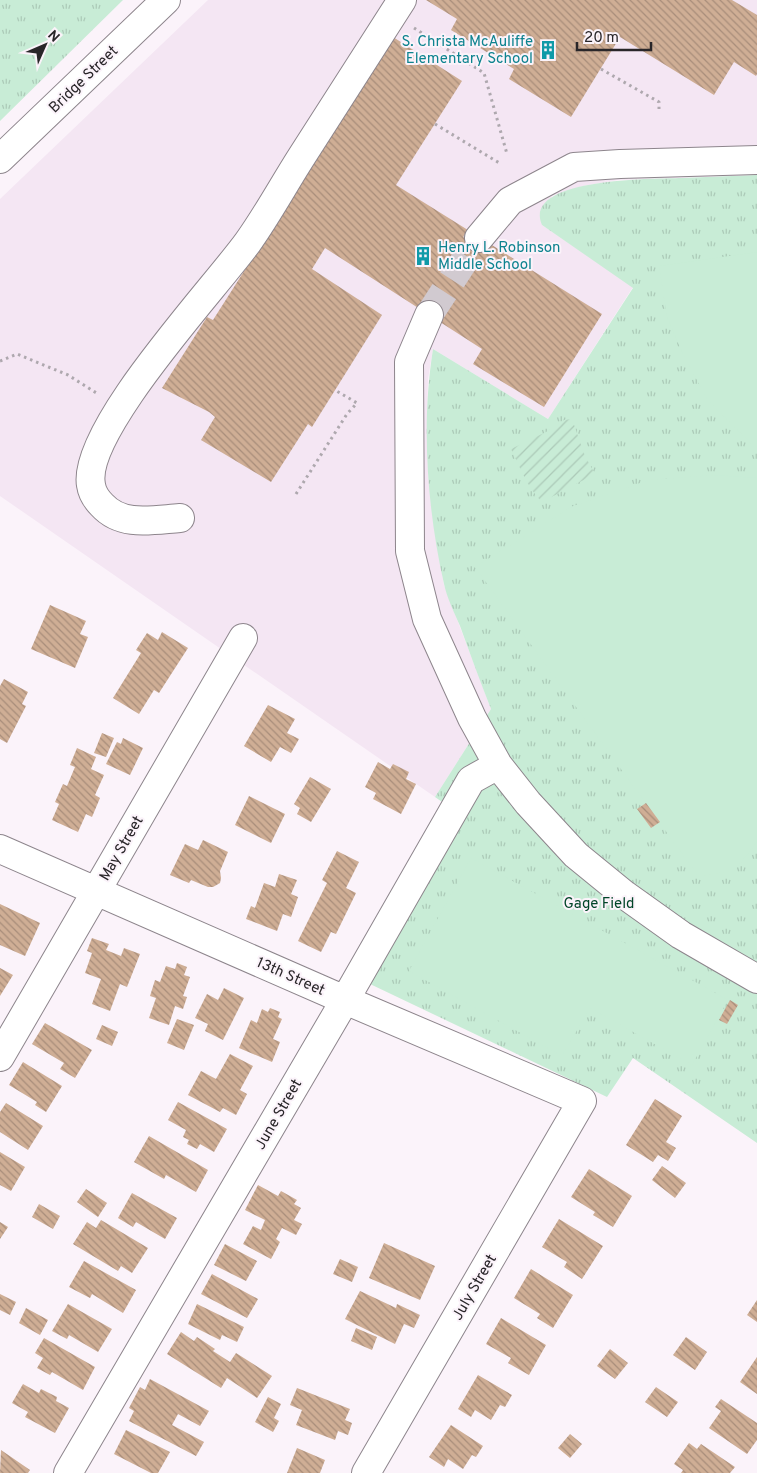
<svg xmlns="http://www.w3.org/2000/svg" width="757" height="1473" viewBox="0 0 757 1473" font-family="Overpass,sans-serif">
<defs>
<pattern id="park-tufts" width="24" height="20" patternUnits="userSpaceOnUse" patternTransform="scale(1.25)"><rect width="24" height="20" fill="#c8ecd6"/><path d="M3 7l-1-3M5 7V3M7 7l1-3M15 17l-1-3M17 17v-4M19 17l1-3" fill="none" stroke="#accab8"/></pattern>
<pattern id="garden-furrows" width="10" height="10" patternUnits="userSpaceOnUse" patternTransform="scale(1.25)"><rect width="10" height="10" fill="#c8ecd6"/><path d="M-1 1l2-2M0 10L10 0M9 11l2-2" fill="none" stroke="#accab8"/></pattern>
<pattern id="building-back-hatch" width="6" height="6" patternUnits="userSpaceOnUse" patternTransform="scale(1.25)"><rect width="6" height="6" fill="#cfae95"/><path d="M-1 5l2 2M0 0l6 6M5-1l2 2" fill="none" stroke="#a88d7a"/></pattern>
</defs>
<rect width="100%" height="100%" fill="#fbf3fa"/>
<path fill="#f4e6f3" d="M208,0H757V175L618,180L583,186L552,196L542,225L633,287L548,419L433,349L428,379L427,421L428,473L435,533L444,585L491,709L435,797L0,496V199Z"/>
<path fill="url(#park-tufts)" d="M0,0H123L0,121Z
M757,175V1143L633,1058L607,1097L370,984L465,818L435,797L491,709C480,681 470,654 460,626C454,612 447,598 444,584C427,509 421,424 433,349L548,419L633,288L542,225C521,177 656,179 681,178C706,177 732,176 757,175Z"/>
<path fill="url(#garden-furrows)" d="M572,419L585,456L595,474L542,502C527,487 520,467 511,449L546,432L564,420Z"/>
<path fill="#c8ecd6" d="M757,252V450L707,399L682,352L667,317L659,266Z
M715,475L757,478V842L735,870L699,877L475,567L573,506L649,480Z
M471,858L728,1000L692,1065L590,1008L562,1056L409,971Z"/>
<path fill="url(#building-back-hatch)" d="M426,0H732L757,15V74L756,76L734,62L714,95L620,37L571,117L509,79L514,69L451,30L457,19Z
M393,37L462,81L396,185L602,314L544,407L473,364L482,349L325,248L312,269L382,315L312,427L308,424L271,482L201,440L215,417L209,412L162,388L207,317L213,320Z
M50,605L86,621L80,634L88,637L75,668L31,649Z
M162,632L188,648L159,693L154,690L139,714L113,698L141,653L136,650L147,633L158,640Z
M4,679L28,692L22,704L26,706L7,743L0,739V686Z
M268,705L295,719L287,733L299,739L291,753L280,747L271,762L244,746Z
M102,733L114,738L106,757L94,753Z
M123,738L143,748L130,775L106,764L117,742L121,744Z
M77,748L96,757L91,769L104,775L95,795L100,798L92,817L86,814L78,832L52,820L59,804L55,802L63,784L67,786L75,767L70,765Z
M378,762L390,769L393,764L409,772L406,779L416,784L401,814L373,799L376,793L365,787Z
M310,777L331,789L311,822L297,814L300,808L294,804Z
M249,796L285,814L271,843L235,825Z
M646,803L660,822L651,828L637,809Z
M203,840L228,852L220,871L221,878L220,883L213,887H208L191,880L189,883L170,875L185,844L198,850Z
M337,851L359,862L346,888L356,893L336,934L331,932L321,952L298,941L327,883L322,880Z
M279,874L297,880L291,894L298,897L291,917L283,914L277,931L246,919L251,906L255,908L264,883L275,887Z
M0,904L40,923L25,956L0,945Z
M92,938L109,944L106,950L121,956L124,948L140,954L127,987L120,984L110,1011L92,1004L101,979L85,973L92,953L87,951Z
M177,963L187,967L184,975L190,977L183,996L187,997L183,1009L175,1006L169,1025L149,1018L156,998L150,996L155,980L160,982L166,966L175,969Z
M0,968L13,975L0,996Z
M224,988L244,998L223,1040L205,1031L208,1024L195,1018L207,994L218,1000Z
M730,1000L738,1005L727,1024L719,1020Z
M270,1008L280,1012L278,1017L282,1019L273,1039L280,1042L272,1062L239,1048L251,1020L257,1023L262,1009L268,1012Z
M177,1019L194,1025L184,1050L167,1043Z
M45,1023L92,1050L75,1078L60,1069L64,1063L32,1044Z
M102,1025L118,1032L112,1046L96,1039Z
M230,1054L253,1066L240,1090L247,1094L236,1115L223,1108L220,1112L188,1095L201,1071L216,1079Z
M23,1062L62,1086L46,1112L35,1105L37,1102L9,1085Z
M655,1099L682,1116L666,1142L676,1148L668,1161L658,1155L653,1162L626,1145Z
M178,1102L227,1129L214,1152L200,1144L197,1149L187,1144L189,1140L183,1137L186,1130L168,1120Z
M6,1103L43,1126L28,1150L0,1132V1112Z
M149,1136L208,1170L196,1192L166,1175L164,1179L134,1162Z
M0,1152L25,1167L11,1191L0,1185Z
M662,1166L686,1183L675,1198L652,1180Z
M589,1169L632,1196L613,1227L593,1215L595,1212L571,1197Z
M258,1185L278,1196L281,1191L297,1200L294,1204L301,1208L294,1220L302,1224L296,1235L282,1228L276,1239L280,1242L271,1259L243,1244L253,1226L261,1230L265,1220L245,1210Z
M86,1189L107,1203L98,1217L77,1202Z
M132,1193L177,1218L165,1239L136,1222L133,1227L118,1218Z
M39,1204L60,1216L53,1229L32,1217Z
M559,1219L603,1246L582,1279L564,1267L567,1262L542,1247Z
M101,1220L148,1248L132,1273L121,1266L118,1271L73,1244L87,1222L96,1228Z
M0,1222L8,1227L0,1239Z
M384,1243L435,1266L420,1300L369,1278Z
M225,1244L257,1261L246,1281L214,1265Z
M340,1259L358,1267L352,1282L333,1274Z
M84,1261L136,1290L123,1313L92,1294L90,1298L69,1287Z
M531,1269L573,1295L553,1328L537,1318L540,1314L514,1298Z
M212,1274L258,1299L247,1318L201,1294Z
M360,1291L396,1308L397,1304L420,1315L414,1328L404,1324L395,1344L345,1319Z
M0,1294L16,1302L10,1315L0,1310Z
M757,1300V1322L747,1315Z
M68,1304L112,1329L98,1352L69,1335L67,1339L52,1331Z
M197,1304L244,1327L237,1342L222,1335L220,1340L188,1324Z
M26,1308L48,1320L40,1335L19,1323Z
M501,1318L546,1345L529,1375L508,1363L511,1358L486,1344Z
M356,1328L377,1337L372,1350L351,1341Z
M181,1332L194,1341L197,1337L215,1349L213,1351L230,1362L236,1353L272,1376L257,1398L227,1378L221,1388L167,1354Z
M686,1337L707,1352L695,1370L673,1355Z
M44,1338L95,1367L83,1390L52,1372L50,1375L37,1368L43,1358L35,1353Z
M610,1349L628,1363L615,1379L597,1366Z
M757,1357V1394L740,1382Z
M478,1375L512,1395L505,1407L500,1405L491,1420L475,1410L471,1417L458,1409Z
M150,1379L209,1411L200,1426L178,1414L172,1425L204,1442L196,1456L129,1421L134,1411L129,1408L140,1387L145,1390Z
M23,1384L39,1393L41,1389L57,1397L56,1401L69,1408L55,1433L25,1417L28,1412L12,1403Z
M656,1387L678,1402L667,1417L645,1402Z
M297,1388L350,1409L345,1420L352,1423L348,1435L338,1431L335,1440L296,1425L302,1410L290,1405Z
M268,1397L281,1404L274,1418L279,1421L273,1432L255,1422Z
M721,1399L757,1423V1440L747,1454L709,1428L721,1411L715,1407Z
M451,1425L483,1446L476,1457L472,1455L463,1469L448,1459L444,1467L429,1457Z
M126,1430L170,1452L158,1473H151L114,1454Z
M570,1434L582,1444L570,1458L558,1448Z
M689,1443L697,1449L701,1444L735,1467L730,1473H681L683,1470L674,1464Z
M297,1448L325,1460L320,1473H287Z
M1,1450L30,1470L28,1473H0Z"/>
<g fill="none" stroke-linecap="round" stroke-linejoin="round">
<path stroke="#d1cad0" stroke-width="28" stroke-dasharray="28 14" stroke-linecap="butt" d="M429,315L479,238"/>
<g stroke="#8d858c" stroke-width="30">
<path id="minor" d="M479,238L510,201L574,167L620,164L757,160
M429,315L409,362L410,551L427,619L472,718L498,765L528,803L576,855L625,895L681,935L757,979
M180,518C152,520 122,527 102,505C97,500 92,492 91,485C81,431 214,289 248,242C268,214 284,184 302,156C335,104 369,52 402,0
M0,849L345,1000L582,1101L366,1473
M0,1057L243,638
M68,1473L345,1000L471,780L498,765"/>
</g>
<g stroke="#8d858c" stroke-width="30">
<path id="major" d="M0,159L166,0"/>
</g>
<path stroke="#aea8ae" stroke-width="3" stroke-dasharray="2.5 4" stroke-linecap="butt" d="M414,28L484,73L507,154
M601,69L659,102V109
M435,124L501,164
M0,361L17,354L68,375L98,394
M296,494L347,414L357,403L335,390"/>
<use href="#minor" stroke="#fff" stroke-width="28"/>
<use href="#major" stroke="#fff" stroke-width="28"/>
</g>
<defs>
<g id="building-bare" transform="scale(1.5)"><path d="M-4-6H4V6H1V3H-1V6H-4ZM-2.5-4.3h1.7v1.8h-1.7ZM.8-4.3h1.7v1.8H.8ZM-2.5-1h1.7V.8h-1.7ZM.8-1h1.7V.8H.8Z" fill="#0f9aa8" stroke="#fbf3fa" stroke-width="2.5" paint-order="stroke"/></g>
</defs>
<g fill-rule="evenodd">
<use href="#building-bare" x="548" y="50"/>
<use href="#building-bare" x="423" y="256"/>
</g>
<g text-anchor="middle" stroke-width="4" stroke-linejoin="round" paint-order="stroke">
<g font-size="15" fill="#0d838f" stroke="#fbf3fa" text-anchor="end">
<text x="533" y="46">S. Christa McAuliffe<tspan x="533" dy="17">Elementary School</tspan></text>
<text x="438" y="252" text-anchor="start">Henry L. Robinson<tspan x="438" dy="17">Middle School</tspan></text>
</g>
<g font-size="15" fill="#292629" stroke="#fbf3fa">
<text transform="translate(83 79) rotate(-44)" y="5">Bridge Street</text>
<text transform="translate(121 848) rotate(-60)" y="5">May Street</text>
<text transform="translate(291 976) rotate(24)" y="5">13th Street</text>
<text transform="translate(278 1114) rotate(-60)" y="5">June Street</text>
<text transform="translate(474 1287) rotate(-60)" y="5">July Street</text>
</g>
<g font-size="15" fill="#004528" stroke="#fbf3fa">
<text x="599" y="908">Gage Field</text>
</g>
</g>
<g transform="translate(45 45) rotate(45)" stroke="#fbf3fa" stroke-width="4" paint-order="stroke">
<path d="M0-4L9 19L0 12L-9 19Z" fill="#292629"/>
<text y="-8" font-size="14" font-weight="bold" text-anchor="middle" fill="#292629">N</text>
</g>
<path d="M577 42v8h74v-8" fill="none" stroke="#292629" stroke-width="2.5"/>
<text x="584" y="42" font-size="15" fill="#292629" stroke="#fbf3fa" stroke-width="4" paint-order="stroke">20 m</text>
</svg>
